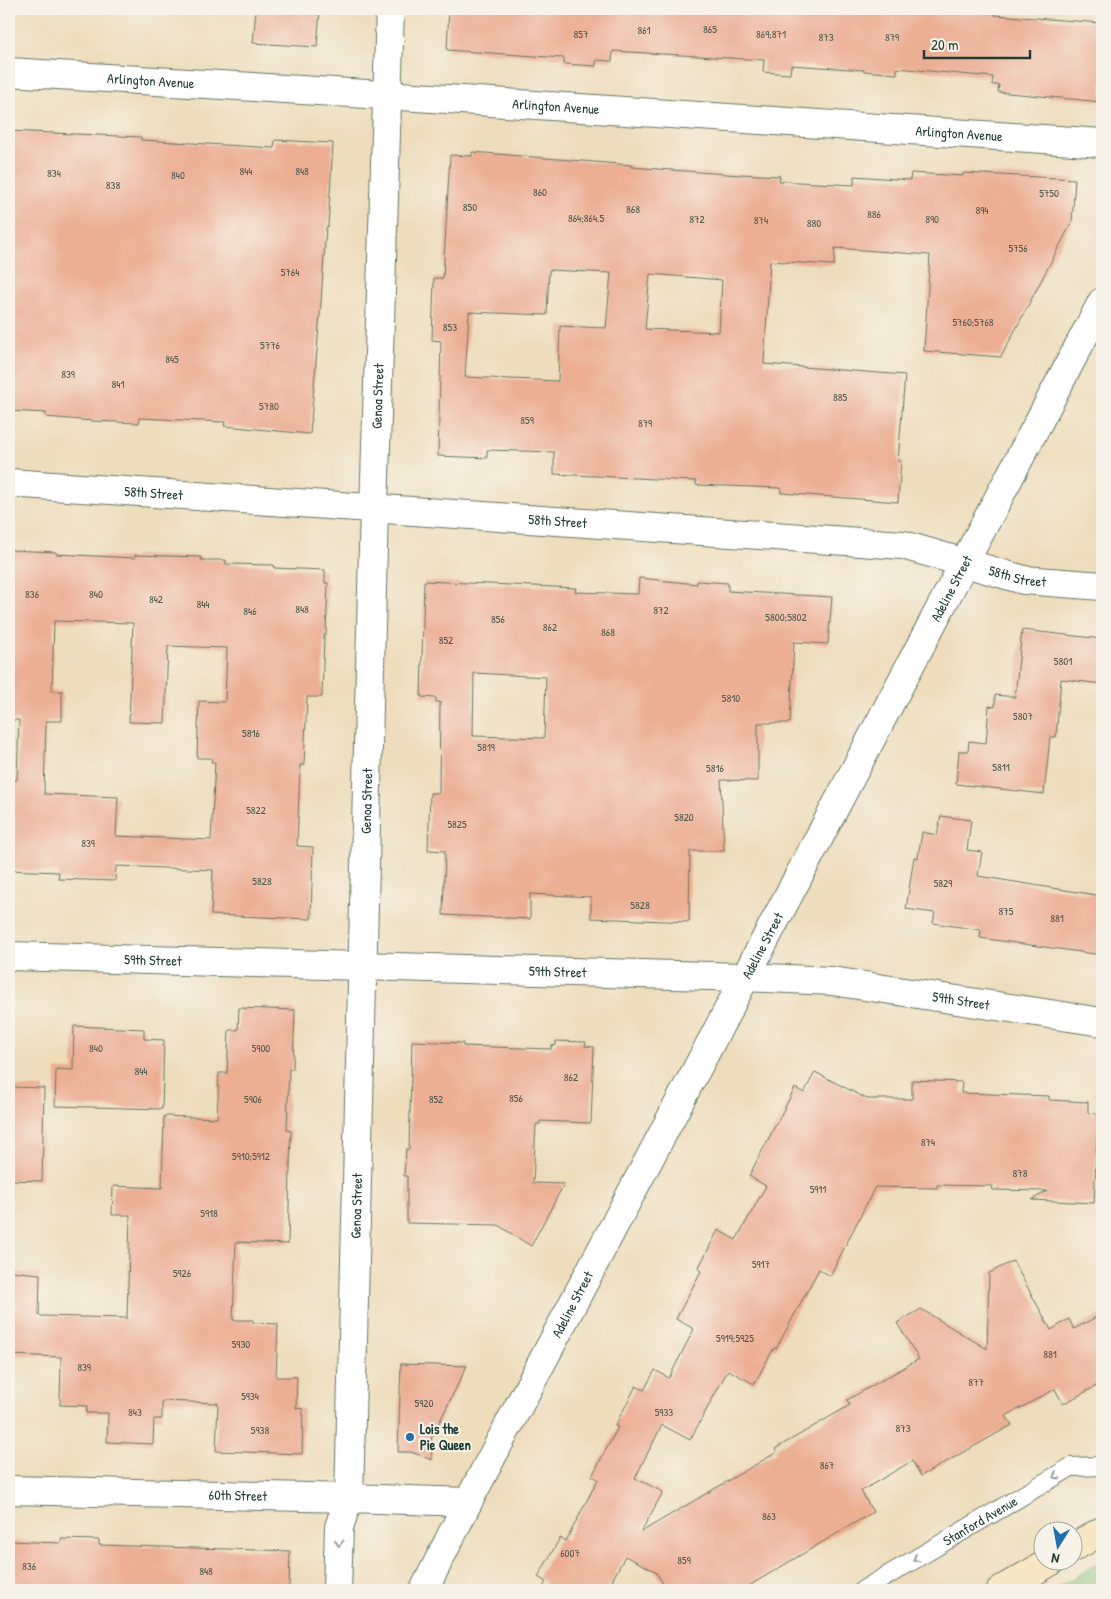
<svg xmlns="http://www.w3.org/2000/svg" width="1111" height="1599" viewBox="0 0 1111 1599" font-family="'Patrick Hand',sans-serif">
<rect width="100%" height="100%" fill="#f7f3e8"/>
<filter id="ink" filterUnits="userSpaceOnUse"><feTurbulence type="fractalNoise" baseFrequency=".02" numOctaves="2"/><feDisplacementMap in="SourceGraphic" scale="10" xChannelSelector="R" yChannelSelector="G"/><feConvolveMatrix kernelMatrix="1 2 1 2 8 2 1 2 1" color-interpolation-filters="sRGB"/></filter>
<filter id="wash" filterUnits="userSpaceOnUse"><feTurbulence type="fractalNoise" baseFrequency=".0096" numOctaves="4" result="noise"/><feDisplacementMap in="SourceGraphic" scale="20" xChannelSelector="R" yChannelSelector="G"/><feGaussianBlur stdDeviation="1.12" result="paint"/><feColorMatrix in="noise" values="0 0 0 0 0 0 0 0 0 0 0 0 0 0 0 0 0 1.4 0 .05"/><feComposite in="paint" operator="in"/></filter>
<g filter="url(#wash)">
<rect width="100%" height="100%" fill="#edddbb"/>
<path fill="#88c57a" stroke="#548157" d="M1102,1561V1590H1053Z"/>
<g id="blocks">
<path fill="#ecaf94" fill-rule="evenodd" d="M256,9H320L317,47L253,43Z
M449,9H995L994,15L1102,23V102L998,92L999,85H992L993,77L897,68V74L863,71L864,70L791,65L790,74L763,72L764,60L613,51L612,61L596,60V66L564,64V58L447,50Z
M9,131L141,137V140L274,148L275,140L333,143L328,227H326L321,302L310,434L224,426L225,422L139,418V423L93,421L46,417V413L9,411Z
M472,152L631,165V167L740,175V174L780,176L779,181L854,185V176L910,180L911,173L963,176V173L1075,179L1072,222L1001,357L924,351L930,255L835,248L834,265L770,261L764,364L905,375L898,461H901L898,502L781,493V488L696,485V481L554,474V452L487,450V458L438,456L441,341L432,340L434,278H443L450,155L472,156ZM549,270L611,273L606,328L560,326L558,381L465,377L469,312L547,315ZM650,274L722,280L719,332L645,329Z
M9,550L56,552V554L135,558V555L201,557V560H226V564L274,565V568L325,570V583H328L326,635H324L322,697H307L304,765H300L297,846L313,847L311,919L211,915L213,870L116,866L115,881L58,879L59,872L9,870V780H17L19,720H9ZM54,621L133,623L129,722L165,723L168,646L227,648L225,702L199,701L197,758H212L211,762H215L211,840L116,836L118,797L44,794L46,721H62V691H52Z
M639,578L697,584V581L728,583V591L832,597L828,644L794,642L790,723H758V781L721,780L724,851H690L689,922L591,918V897L530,894V919L443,915L445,851L428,850L430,793H439L440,702H436V698L421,697L424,581L576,588L575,592L638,594ZM474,673L546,677L544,738L473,736Z
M1022,630L1102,639V684L1061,679L1056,737H1050L1044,794L956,784L959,751H968L969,741L986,743L989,706L995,707V695L1015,697Z
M941,816L971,820L967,850L982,852L978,876L1102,896V955L980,938L981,930L933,923L935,913L906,909L914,857L918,858L922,832L937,835Z
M239,1008L295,1010L293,1069H289L287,1130L291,1131L288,1244L236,1242L233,1320H253V1323L278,1324L276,1377H297L296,1408L303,1409L302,1454L216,1451L218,1403L162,1401V1419H154L153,1444L107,1442L108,1413H86L87,1406L60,1405L61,1357L9,1355V1271L40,1274L39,1316L127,1318L130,1215H112L113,1186L162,1188L164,1116L217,1118L219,1073H227L229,1030H238Z
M74,1026L144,1029V1039L164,1040L162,1109L55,1106L56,1069L73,1070Z
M412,1041L463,1043V1046L551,1049V1046L556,1045V1041L586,1042L585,1046L594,1047L591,1123L540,1121V1124H536L533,1183L564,1184L531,1246L498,1225L407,1223V1176H404L406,1149H409Z
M815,1072L867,1099H912V1080L962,1082L961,1093L1049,1096V1100L1088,1102V1113L1098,1114L1094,1203L1032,1200L1047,1191L992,1190L993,1186L937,1185V1188L875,1187L830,1276L819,1269L776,1349L774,1348L754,1384L728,1370L690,1440L662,1425L635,1478L663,1492L641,1532L777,1452L775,1449L850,1405L847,1400L919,1359L897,1323L921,1309L987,1349L989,1273L1013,1261L1051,1330L1069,1319L1074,1329L1102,1314V1383L1063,1404L1055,1389L1006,1416L1012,1425L921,1476L912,1461L861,1491L873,1512L742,1590H667L655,1571L625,1556L607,1590H541L546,1582L538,1577L560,1538L566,1541L598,1479L592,1476L618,1427L615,1426L636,1386L644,1390L655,1370L669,1378L694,1329L676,1319L701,1271L698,1269L718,1230L736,1240L766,1186L749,1176L795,1088L804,1093Z
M9,1087L44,1088L42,1181L9,1180Z
M401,1364L467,1366L431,1439L432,1460L411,1452H398Z
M61,1539L99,1540V1545L290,1551L289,1590H9V1541L61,1543Z"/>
</g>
</g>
<g filter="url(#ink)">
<use href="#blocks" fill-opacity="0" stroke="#677563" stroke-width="1"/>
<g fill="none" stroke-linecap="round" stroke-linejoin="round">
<g stroke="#677563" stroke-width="20">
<g id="service">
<path id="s1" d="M863,1590L1071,1467L1102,1466"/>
</g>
</g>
<g stroke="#677563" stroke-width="30">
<g id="minor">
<path id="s2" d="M9,72L432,98L1102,143"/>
<path id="s3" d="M9,483L903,545L1024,580L1102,586"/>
<path id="s4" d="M9,956L744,977L832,981L1102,1022"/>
<path id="s5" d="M9,1490L349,1498L468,1502"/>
<path id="s6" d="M337,1590L339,1527L349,1498L374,509L390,9"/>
</g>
</g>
<g stroke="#677563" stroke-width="30">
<g id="tertiary">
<path id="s7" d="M424,1590L468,1502C679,1102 892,703 1102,302"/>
</g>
</g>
<g stroke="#677563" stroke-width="30">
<path id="secondary" d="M1074,1547L1102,1531
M1001,1590L1050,1562"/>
</g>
<use href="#service" stroke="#fff" stroke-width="18"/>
<use href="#minor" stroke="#fff" stroke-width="28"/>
<use href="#tertiary" stroke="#fff" stroke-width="28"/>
<use href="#secondary" stroke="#f7e8c3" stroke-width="28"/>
</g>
<defs><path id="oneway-chevron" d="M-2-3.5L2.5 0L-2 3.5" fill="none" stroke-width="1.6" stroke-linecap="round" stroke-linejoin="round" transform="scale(1.25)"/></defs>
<g stroke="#8f9e9a">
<use href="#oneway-chevron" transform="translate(1056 1476) rotate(149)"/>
<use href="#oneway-chevron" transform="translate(339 1543) rotate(92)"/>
<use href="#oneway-chevron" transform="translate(916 1559) rotate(149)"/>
</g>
</g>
<circle fill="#1f6fb2" stroke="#f7f3e8" stroke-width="2" cx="410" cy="1437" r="5"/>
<g text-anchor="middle" stroke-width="4" stroke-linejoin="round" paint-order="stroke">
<g font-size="11" fill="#525a4c">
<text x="710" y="33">865</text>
<text x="644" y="34">861</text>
<text x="581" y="38">857</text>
<text x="771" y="38">869;871</text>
<text x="826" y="41">873</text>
<text x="892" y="41">879</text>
<text x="246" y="175">844</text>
<text x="302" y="175">848</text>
<text x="54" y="177">834</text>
<text x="178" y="179">840</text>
<text x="113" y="189">838</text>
<text x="540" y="196">860</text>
<text x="1049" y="197">5750</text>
<text x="470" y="211">850</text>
<text x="633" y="213">868</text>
<text x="982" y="214">894</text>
<text x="874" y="218">886</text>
<text x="586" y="222">864;864.5</text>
<text x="697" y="223">872</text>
<text x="932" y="223">890</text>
<text x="761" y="224">874</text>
<text x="814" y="227">880</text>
<text x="1018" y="252">5756</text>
<text x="290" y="276">5764</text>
<text x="973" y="326">5760;5768</text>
<text x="450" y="331">853</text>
<text x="270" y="349">5776</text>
<text x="172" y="363">845</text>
<text x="68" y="378">839</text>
<text x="118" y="388">841</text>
<text x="840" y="401">885</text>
<text x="269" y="410">5780</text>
<text x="527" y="424">859</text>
<text x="645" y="427">879</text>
<text x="32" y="598">836</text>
<text x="96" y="598">840</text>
<text x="156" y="603">842</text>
<text x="203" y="608">844</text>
<text x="302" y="613">848</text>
<text x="661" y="614">872</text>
<text x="250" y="615">846</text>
<text x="786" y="621">5800;5802</text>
<text x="498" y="623">856</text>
<text x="550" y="631">862</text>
<text x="608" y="636">868</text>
<text x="446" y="644">852</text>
<text x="1063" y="665">5801</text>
<text x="731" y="702">5810</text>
<text x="1023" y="720">5807</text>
<text x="251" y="737">5816</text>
<text x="486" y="751">5819</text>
<text x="1001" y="771">5811</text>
<text x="715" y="772">5816</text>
<text x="256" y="814">5822</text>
<text x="684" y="821">5820</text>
<text x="457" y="828">5825</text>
<text x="88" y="847">839</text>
<text x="262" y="885">5828</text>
<text x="943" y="887">5829</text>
<text x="640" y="909">5828</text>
<text x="1006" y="915">875</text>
<text x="1057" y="922">881</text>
<text x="96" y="1052">840</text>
<text x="261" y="1052">5900</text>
<text x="141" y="1075">844</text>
<text x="571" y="1081">862</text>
<text x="516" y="1102">856</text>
<text x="253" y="1103">5906</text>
<text x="436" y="1103">852</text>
<text x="928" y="1146">874</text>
<text x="251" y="1160">5910;5912</text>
<text x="1020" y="1177">878</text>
<text x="818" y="1193">5911</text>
<text x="209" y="1217">5918</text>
<text x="761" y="1268">5917</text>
<text x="182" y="1277">5926</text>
<text x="735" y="1342">5919;5925</text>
<text x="241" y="1348">5930</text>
<text x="1050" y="1358">881</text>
<text x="84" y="1371">839</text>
<text x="976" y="1386">877</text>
<text x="250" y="1400">5934</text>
<text x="424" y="1407">5920</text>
<text x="135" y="1416">843</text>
<text x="664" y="1416">5933</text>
<text x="903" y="1432">873</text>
<text x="260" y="1434">5938</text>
<text x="827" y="1469">867</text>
<text x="769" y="1520">863</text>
<text x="570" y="1557">6007</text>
<text x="684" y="1564">859</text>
<text x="29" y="1570">836</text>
<text x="206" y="1575">848</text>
</g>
<g font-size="14" fill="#1f3d34" stroke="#f7f3e8">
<text dy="5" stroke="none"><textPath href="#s2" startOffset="142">Arlington Avenue</textPath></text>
<text dy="5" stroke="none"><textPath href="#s2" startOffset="548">Arlington Avenue</textPath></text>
<text dy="5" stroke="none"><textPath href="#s2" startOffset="952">Arlington Avenue</textPath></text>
<text dy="5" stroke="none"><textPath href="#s6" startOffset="1196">Genoa Street</textPath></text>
<text dy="5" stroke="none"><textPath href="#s3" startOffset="145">58th Street</textPath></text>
<text dy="5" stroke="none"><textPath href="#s3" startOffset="550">58th Street</textPath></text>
<text dy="5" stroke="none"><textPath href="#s3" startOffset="1015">58th Street</textPath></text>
<text dy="5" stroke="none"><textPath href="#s7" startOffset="1132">Adeline Street</textPath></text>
<text dy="5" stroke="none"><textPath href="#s6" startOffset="791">Genoa Street</textPath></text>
<text dy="5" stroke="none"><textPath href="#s7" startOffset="728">Adeline Street</textPath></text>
<text dy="5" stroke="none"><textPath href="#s4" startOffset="144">59th Street</textPath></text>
<text dy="5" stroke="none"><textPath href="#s4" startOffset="549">59th Street</textPath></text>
<text dy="5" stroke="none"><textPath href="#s4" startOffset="954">59th Street</textPath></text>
<text dy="5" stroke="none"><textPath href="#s6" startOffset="386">Genoa Street</textPath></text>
<text dy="5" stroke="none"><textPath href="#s7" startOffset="322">Adeline Street</textPath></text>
<text dy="5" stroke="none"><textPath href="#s5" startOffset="229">60th Street</textPath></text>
<text dy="5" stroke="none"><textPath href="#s1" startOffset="136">Stanford Avenue</textPath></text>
</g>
<g font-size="14" font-weight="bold" fill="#1f3d34" stroke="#f7f3e8" text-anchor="start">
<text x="420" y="1434">Lois the<tspan x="420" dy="16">Pie Queen</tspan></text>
</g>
</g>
<rect width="1111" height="1599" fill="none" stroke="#f7f3e8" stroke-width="30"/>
<g transform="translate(1058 1546) rotate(191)"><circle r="24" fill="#f7f3e8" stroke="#a1aaa0"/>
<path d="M0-4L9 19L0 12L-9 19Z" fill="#1f6fb2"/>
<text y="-8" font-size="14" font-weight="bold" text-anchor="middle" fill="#1f3d34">N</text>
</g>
<path d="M924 50v8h106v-8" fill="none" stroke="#1f3d34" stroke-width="2.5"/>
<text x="931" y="50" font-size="15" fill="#1f3d34" stroke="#f7f3e8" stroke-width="4" paint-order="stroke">20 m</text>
</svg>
